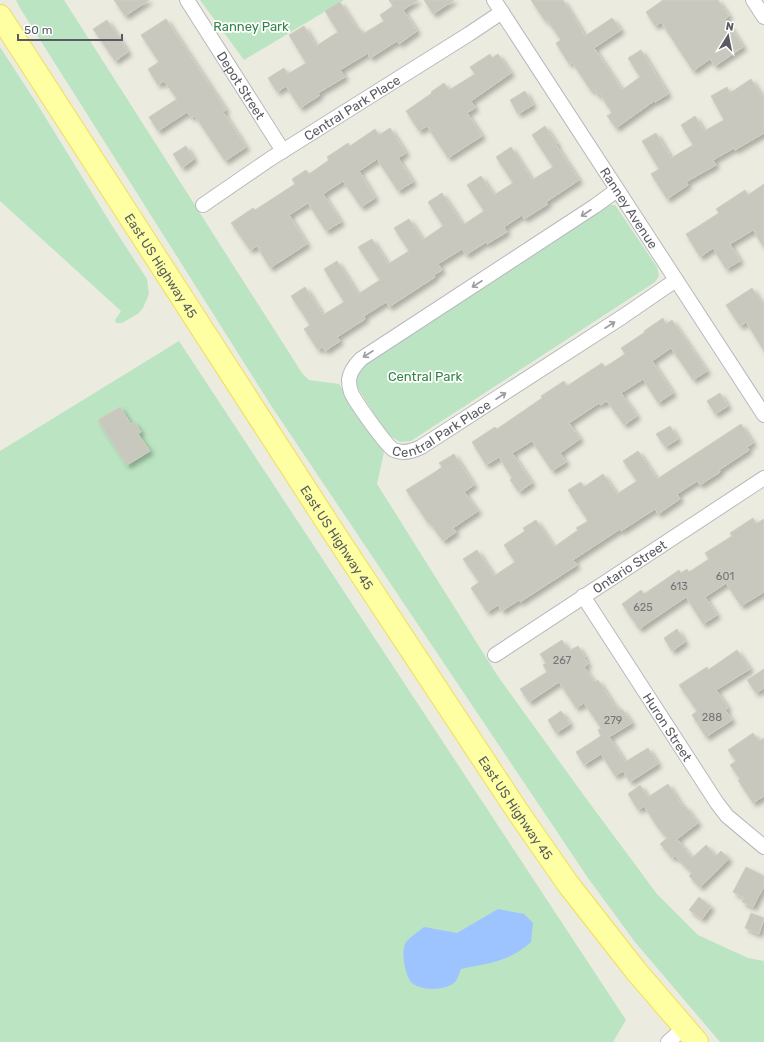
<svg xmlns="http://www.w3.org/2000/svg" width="764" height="1042" viewBox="0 0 764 1042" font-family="Rubik,sans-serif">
<defs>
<filter id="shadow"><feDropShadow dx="3.5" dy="3.5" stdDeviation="2" flood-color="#0004"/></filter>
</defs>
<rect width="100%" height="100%" fill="#ecebe0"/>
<path fill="#bbe4c2" d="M16,0H64L302,373L309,380L339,384L384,452L377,484L497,675L585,797L657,894L698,935L748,958L764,961V1042H720L635,942L588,878L272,407L20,8Z
M200,0H344L244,60Z
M0,47L39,107L111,224L147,279L149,294L143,308L139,313L122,323H116L115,320L121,311L0,201Z
M607,205H615L657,267L659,276L655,282L411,441L400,442L386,433L356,385L354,377L357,368Z
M179,341L626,1020L613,1042H0V451Z"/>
<path fill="#9dc4ff" d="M498,909L524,914L533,923L531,942C509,962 489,963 461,969C459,973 458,978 456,981C448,991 421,991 412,983C405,976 401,952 405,944C407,939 419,931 424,927L457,933Z"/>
<path fill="#c9c8bf" stroke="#d0cebe" filter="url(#shadow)" d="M114,0H149L125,16Z
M389,0H418L403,10L417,31L399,44L397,41L370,58L368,53L340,70L345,77L318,93L320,95L300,108L286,86L277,92L268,78L284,68L288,74L306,63L289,35L304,26L316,46L338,32L325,11L340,2L357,29L359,28L363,34L384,21L380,15L393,6Z
M424,0H454L433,14Z
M531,0H563L585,36L612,18L621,30L594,48L622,90L640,77L628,58L641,50L668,94L655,102L654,101L616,128L607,116L612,113L600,94L598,96L594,89L591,91L572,62L569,64L556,43L561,40L547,20L545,21Z
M663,0H718L729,16L725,19L743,47L715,66L710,59L693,71L661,22L655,26L646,12Z
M166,19L226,110L223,112L246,147L225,161L195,116L191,117L187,112L158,131L149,117L177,99L164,81L158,85L148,69L159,62L141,35Z
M107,20L128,52L115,61L93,29Z
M490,54L492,58L498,54L511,73L471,101L475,108L467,113L482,136L448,158L427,126L419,131L406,111L432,93L431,92L444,83L449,90L475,74L470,67Z
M751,79L764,99V133L735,150L734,148L713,160L716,165L686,182L688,185L667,199L651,174L659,169L642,141L656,133L671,158L693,145L681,125L695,116L704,131L724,120L711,96L727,87L730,93Z
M525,91L533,105L518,114L510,100Z
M545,126L557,144L556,145L579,180L546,202L548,204L524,219L522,215L504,227L507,232L487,244L486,242L466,255L462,249L438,264L442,270L434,275L435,277L389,307L386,302L364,316L365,319L337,337L340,341L325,351L323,347L318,350L304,329L310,325L291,296L305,287L323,315L344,302L324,269L337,261L358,294L380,280L358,247L372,239L388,264L409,251L394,228L409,219L423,240L443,226L428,202L442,193L463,225L484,211L467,185L481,176L494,195L513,183L496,157L511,147L532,180L553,167L532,135Z
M390,128L406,153L398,158L413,182L398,191L377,159L359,171L375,198L361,207L343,181L323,194L341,222L326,231L308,203L289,215L307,244L270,268L257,246L250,250L231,223L253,208L255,210L295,184L292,179L306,170L309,174L329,160L327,157L348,143L350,146L375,129L379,135Z
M186,146L194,159L182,168L173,154Z
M764,184V248L753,230L730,244L740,261L726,269L713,248L700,257L686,234L719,213L716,209L745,190L748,195Z
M752,288L764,306V351L746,322L740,326L726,305Z
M663,318L666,324L672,320L707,371L693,380L671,348L652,361L673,393L658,403L643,379L621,393L637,416L624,425L607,401L600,405L599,403L569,423L580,439L560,453L566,462L552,471L532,441L512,453L532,483L519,492L510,480L512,478L499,457L486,465L472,442L495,427L497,429L542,398L541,396L564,381L567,386L602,363L605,367L625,354L621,348L645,332L644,331Z
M720,393L728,406L715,414L707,401Z
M120,407L131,424L134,422L141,432L138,434L150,451L127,465L98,420Z
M741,424L753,443L747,447L749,450L719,470L720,472L700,485L697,481L677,494L680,499L658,514L655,509L621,531L620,529L573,560L577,565L520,602L519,600L502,611L498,605L487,612L471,588L479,582L463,559L477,550L494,576L515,562L504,545L525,531L523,528L536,520L554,547L578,530L576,528L588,521L568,490L581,482L584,487L603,474L617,494L637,481L623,461L638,451L657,479Z
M670,426L678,439L665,447L656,434Z
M454,454L474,485L464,492L478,511L453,528L456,532L443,541L429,522L428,523L406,490L435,472L442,467L439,463Z
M753,518L756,524L764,519V592L741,606L726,583L705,597L717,615L703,624L686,597L639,629L622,604L641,590L644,594L679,570L681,573L687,569L689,572L709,559L705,553L732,536L730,533Z
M677,629L685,642L672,651L664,638Z
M562,640L569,651L578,646L585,657L584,658L588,664L584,667L594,682L598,680L614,705L615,704L619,711L622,709L632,723L609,737L625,762L648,748L658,764L630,782L623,771L615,776L601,754L584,765L576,752L601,736L598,730L601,728L584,703L576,708L559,682L529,702L520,689L547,672L543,665L546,663L540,654Z
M737,650L750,669L716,690L728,708L725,710L732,720L706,737L692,715L697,711L679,685L707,667L708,670Z
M764,669V688L756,693L747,680Z
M561,711L570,724L556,733L548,720Z
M753,733L759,741L764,738V796L753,803L738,780L740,779L730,765L736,761L728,750Z
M668,784L683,807L685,806L698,823L677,839L692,858L706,845L716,856L721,851L729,859L700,887L689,876L692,873L675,856L672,858L660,844L667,838L658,828L644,806L638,810L628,794L640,785L648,797Z
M746,867L764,876V886L753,907L742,902L744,898L733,892Z
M699,897L711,907L702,919L689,910Z
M751,913L764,918L759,934L745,928Z"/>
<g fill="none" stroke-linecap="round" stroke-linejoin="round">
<g stroke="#b8b9bf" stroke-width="16">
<g id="minor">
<path id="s1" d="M187,0L283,151"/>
<path id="s2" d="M494,0L764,415"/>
<path d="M753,0L764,17"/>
<path id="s3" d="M617,190L595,206L361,359C355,365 350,371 349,380C349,383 350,389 351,392C354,400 387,447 394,450C403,454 413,451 421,447L622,317L676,280"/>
<path id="s4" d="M203,205L270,159L469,34L502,12"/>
<path id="s5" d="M583,596L717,803L727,816L764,847"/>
<path id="s6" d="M495,655L764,478"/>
<path d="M668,1042L684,1028"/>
</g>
</g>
<g stroke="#f1df54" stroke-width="24">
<g id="primary">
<path id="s7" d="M0,16L332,530L518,812L568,884L636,971L697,1042"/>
</g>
</g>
<use href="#minor" stroke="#fff" stroke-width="14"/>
<use href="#primary" stroke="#feffa2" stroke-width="22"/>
</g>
<defs><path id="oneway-shaft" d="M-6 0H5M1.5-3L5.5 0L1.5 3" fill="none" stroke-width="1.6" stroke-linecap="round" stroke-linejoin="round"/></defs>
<g stroke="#9b9da0">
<use href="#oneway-shaft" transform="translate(586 213) rotate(147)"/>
<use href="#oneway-shaft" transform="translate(477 284) rotate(147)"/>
<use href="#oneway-shaft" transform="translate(610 325) rotate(-33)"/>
<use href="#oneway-shaft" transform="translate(368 354) rotate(147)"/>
<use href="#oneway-shaft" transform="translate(501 396) rotate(-33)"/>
</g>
<g text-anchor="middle" stroke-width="3.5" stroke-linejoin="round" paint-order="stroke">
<g font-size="11" fill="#757678">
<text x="725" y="580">601</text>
<text x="679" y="590">613</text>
<text x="643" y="611">625</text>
<text x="562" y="664">267</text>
<text x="712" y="721">288</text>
<text x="613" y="724">279</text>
</g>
<g font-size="13" fill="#348445" stroke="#fff">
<text x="251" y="31">Ranney Park</text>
<text x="425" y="381">Central Park</text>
</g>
<g font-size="13" fill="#595b61" stroke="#fff">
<text dy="5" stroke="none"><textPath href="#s1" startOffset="101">Depot Street</textPath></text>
<text dy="5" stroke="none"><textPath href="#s4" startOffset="178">Central Park Place</textPath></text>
<text dy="5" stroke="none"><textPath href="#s2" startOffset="248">Ranney Avenue</textPath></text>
<text dy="5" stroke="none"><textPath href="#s7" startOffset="297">East US Highway 45</textPath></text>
<text dy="5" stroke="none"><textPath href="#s3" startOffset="470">Central Park Place</textPath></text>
<text dy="5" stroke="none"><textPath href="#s7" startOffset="621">East US Highway 45</textPath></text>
<text dy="5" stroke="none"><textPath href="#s6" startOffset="161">Ontario Street</textPath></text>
<text dy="5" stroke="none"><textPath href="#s5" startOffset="156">Huron Street</textPath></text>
<text dy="5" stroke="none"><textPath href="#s7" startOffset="945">East US Highway 45</textPath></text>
</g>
</g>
<g transform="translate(728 36) rotate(10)" stroke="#ffffff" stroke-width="3" paint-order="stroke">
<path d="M0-3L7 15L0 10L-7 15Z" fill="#595b61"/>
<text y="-6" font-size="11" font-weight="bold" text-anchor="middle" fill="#595b61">N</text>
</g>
<path d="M18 34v6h104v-6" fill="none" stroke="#595b61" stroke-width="2"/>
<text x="24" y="34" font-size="12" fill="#595b61" stroke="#ffffff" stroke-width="3" paint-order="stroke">50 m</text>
</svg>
